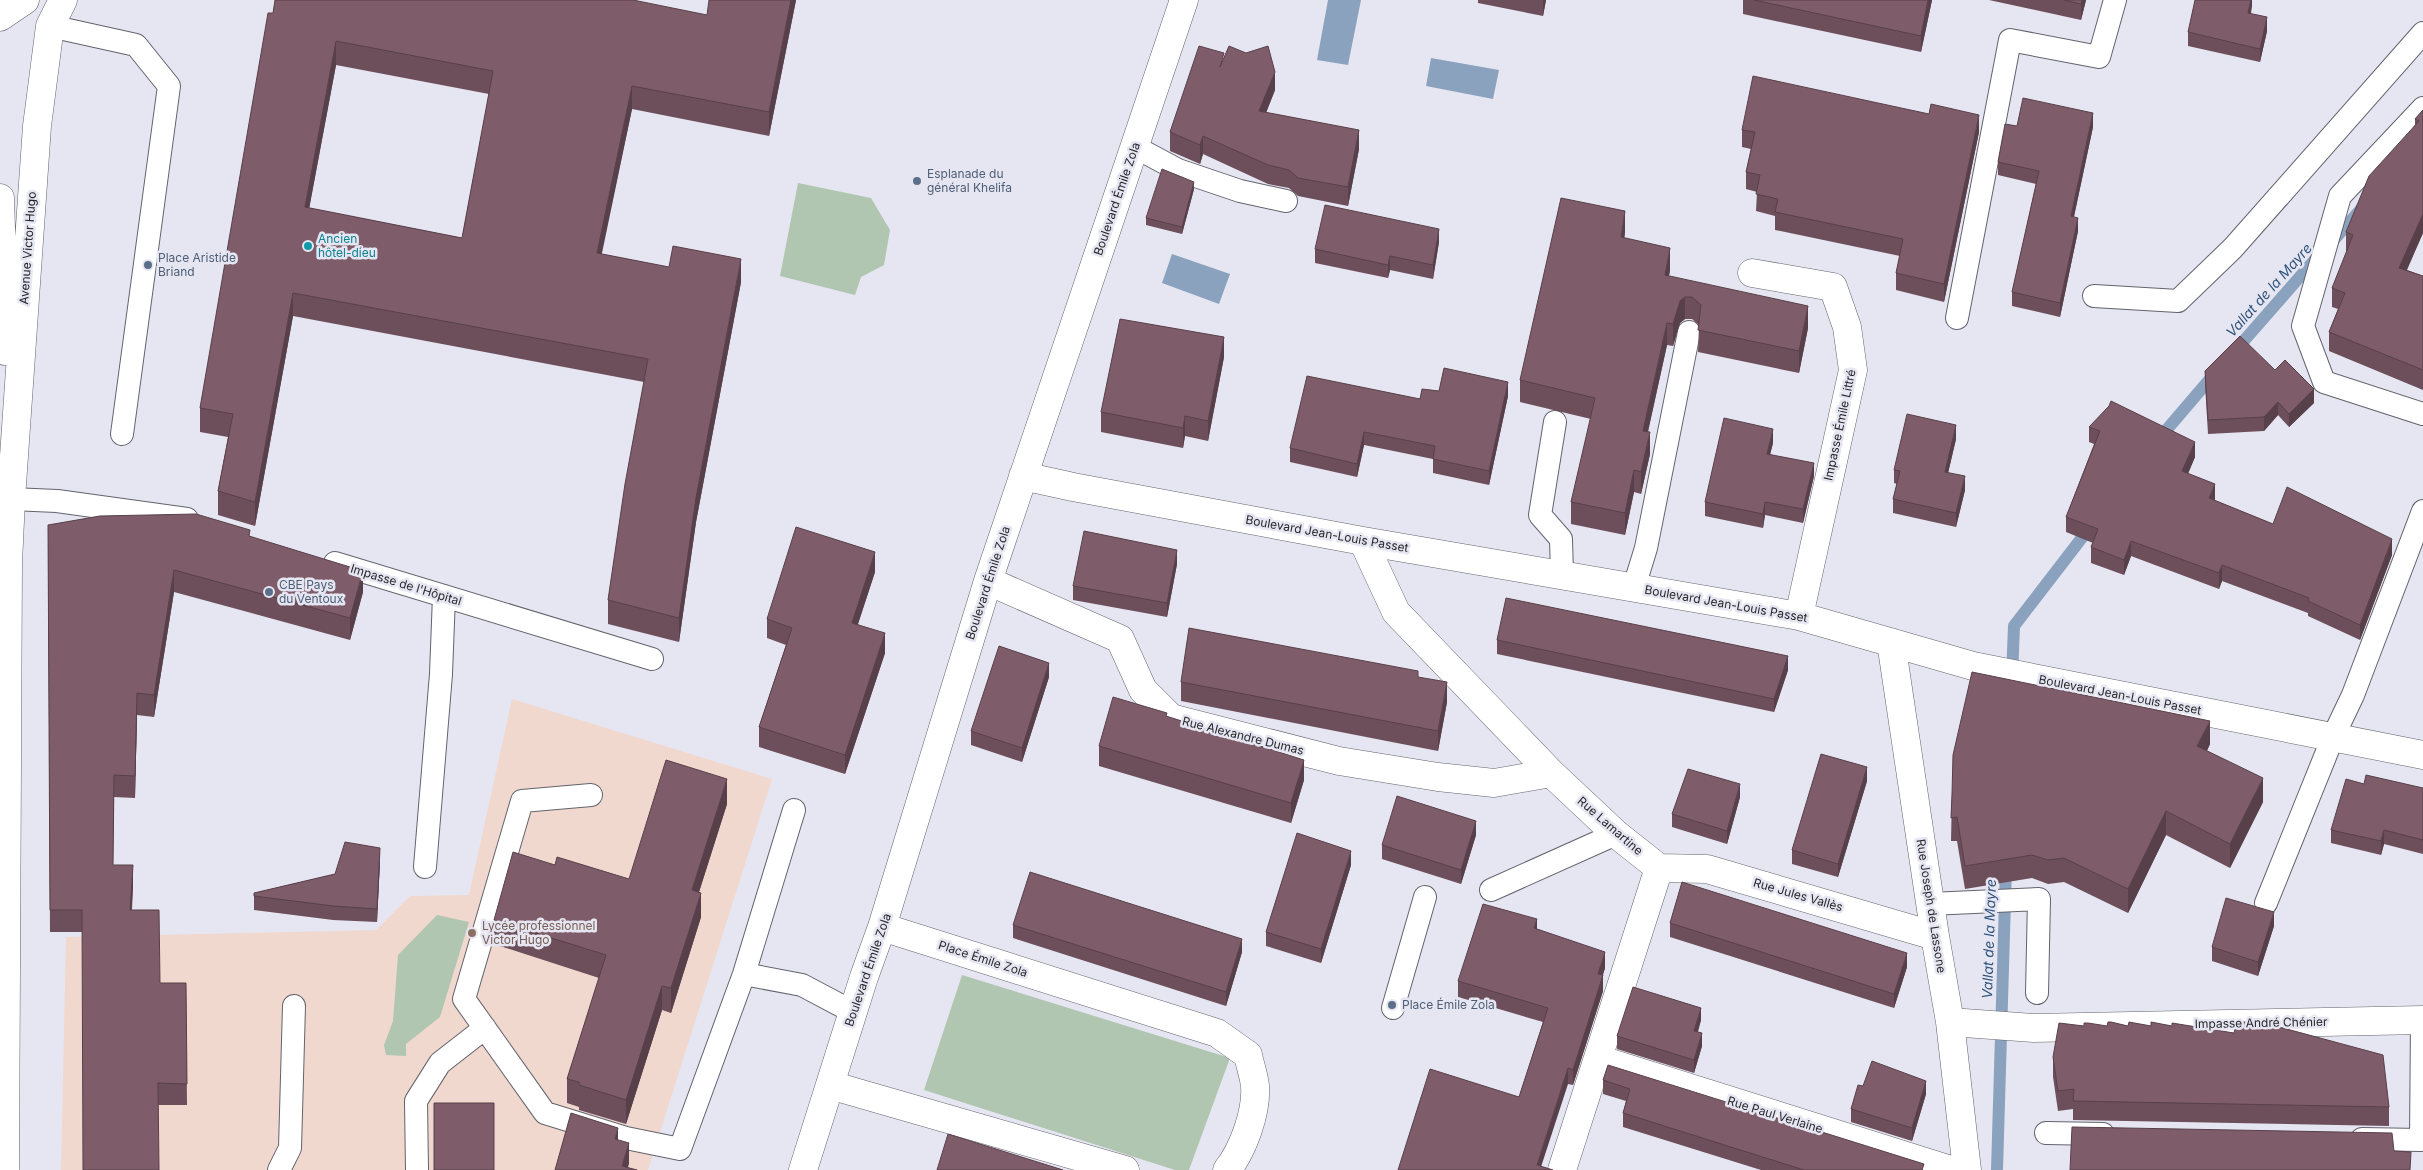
<svg xmlns="http://www.w3.org/2000/svg" width="2423" height="1170" viewBox="0 0 2423 1170" font-family="Inter,sans-serif">
<rect width="100%" height="100%" fill="#e6e6f2"/>
<path fill="#f0d8ce" d="M512,699L772,779L648,1170H61L66,937L376,930L410,896L469,895Z"/>
<path fill="#b0c6b1" d="M798,183L871,198L890,230L884,265L861,277L855,295L780,276Z
M437,915L469,922L440,1017L406,1044V1056L386,1055L384,1045L393,1021L398,955Z
M962,975L1230,1058L1189,1170H1175L924,1090Z"/>
<path fill="#8aa2be" d="M1328,0H1361L1348,65L1317,60Z
M1431,58L1499,70L1493,99L1426,86Z
M1172,254L1230,274L1219,304L1162,283Z"/>
<g fill="none" stroke-linecap="round" stroke-linejoin="round">
<path stroke="#8aa2be" stroke-width="12" d="M2332,242L2362,208
M2234,352L2318,256
M2157,441L2216,372
M2012,677L2014,626L2091,526
M1997,1170L2006,867"/>
<g stroke="#63636d" stroke-width="24">
<path id="service" d="M50,26L136,45L169,86L122,434
M2423,108L2340,196L2303,326L2324,382L2423,414
M1135,147L1178,170L1240,191L1286,201
M2094,296L2178,301L2233,248L2423,33
M1957,318L2010,40L2099,57L2115,0
M1555,422L1540,515L1561,539L1562,575
M11,499L57,501L187,519
M335,563L652,659
M1634,587L1646,548L1689,332
M591,795L522,801L464,999L545,1113L626,1138L680,1149L744,974L802,985L853,1012
M425,867L441,674L444,596
M1491,890L1616,834
M2266,903L2333,737L2353,695L2423,511
M1930,904L2039,899L2037,993
M744,974L794,810
M1393,1008L1425,897
M2046,1133L2103,1134
M2362,1139L2421,1140L2422,1020
M279,1170L290,1148L294,1006
M417,1170L416,1101L440,1063L485,1028"/>
</g>
<g stroke="#63636d" stroke-width="29">
<path id="minor" d="M1752,273L1833,287L1847,327L1853,370L1799,616
M1023,476L1073,487L1363,541L1799,616L1973,666L2423,755
M1363,541L1396,612L1551,773L1616,834L1659,868L1562,1170
M988,581L1120,639L1143,690L1171,718L1339,761L1438,777L1494,783L1551,773
M1891,642L1935,936L1950,1022L1967,1170
M1659,868L1707,869L1935,936
M882,927L1217,1033L1248,1055C1250,1065 1254,1076 1255,1086C1257,1112 1243,1150 1227,1170
M1950,1022L2034,1028L2423,1020
M1598,1059L1951,1170
M830,1085L1125,1170
M803,1170L864,977L882,927L988,581L1184,0"/>
</g>
<g stroke="#63636d" stroke-width="29">
<path id="secondary" d="M0,17L25,0
M0,198L5,351
M5,1170L8,563L11,499L37,126L50,26L63,0"/>
</g>
<use href="#service" stroke="#fff" stroke-width="22"/>
<use href="#minor" stroke="#fff" stroke-width="28"/>
<use href="#secondary" stroke="#fff" stroke-width="28"/>
</g>
<path fill="#6c4f5b" fill-rule="evenodd" d="M796,0L769,136L632,109L601,254L741,282L696,522L679,642L608,624V600L644,382L293,316L255,526L218,515V491L228,437L200,432V408L273,13L707,15ZM336,65L489,94L462,238L309,208Z
M1478,0H1546L1543,16L1478,3Z
M1743,0H1932L1921,52L1743,14Z
M1989,0H2086L2081,20Z
M2252,0V5L2251,14L2267,31L2260,62L2188,46V32Z
M1224,59L1275,90L1266,113L1359,149L1348,206L1298,196L1289,188L1268,184L1203,154L1200,164L1170,151V132Z
M2423,110V233L2407,270L2423,276V390L2329,351V332L2338,309L2332,307V288L2347,252L2346,251V232L2415,125V119Z
M2017,126L2093,127L2074,217L2078,231L2060,317L2012,306V292L2036,184L1998,175V162Z
M1742,130L1979,132L1944,302L1896,290V273L1900,256L1775,230V216L1756,211L1757,192L1746,189V172L1751,149L1742,147Z
M1194,189L1182,234L1146,225V218Z
M1625,233L1624,238L1670,270L1669,276L1808,328L1799,373L1698,352L1699,325L1692,319H1685L1680,323L1673,346L1667,345L1648,432L1650,454L1641,494L1634,492L1625,535L1571,524V502L1591,419L1520,402V380Z
M1439,242L1433,279L1390,270L1388,278L1315,263V249Z
M1224,357L1208,441L1185,436L1183,448L1101,432V412Z
M2275,370L2314,403L2289,427L2278,415L2264,431L2208,434L2205,384V371Z
M1439,391L1508,396L1489,485L1433,473V459L1364,445L1357,477L1290,462V448Z
M2089,427L2195,457L2188,474L2215,500H2214L2273,524L2392,555L2360,640L2308,616V613L2222,581L2219,589L2131,556L2124,575L2091,563V547L2093,543L2066,532V517L2094,444L2089,442Z
M1956,439L1948,473L1965,490L1956,527L1893,513V499L1897,484L1894,483V470Z
M1773,443L1770,454L1814,476L1803,523L1765,515L1763,528L1705,516V502Z
M48,525L250,536L363,592L350,640L174,592L154,717L137,715L135,798L114,797L113,865L133,886L132,910L160,983H186L187,1105H158L82,932H50Z
M1177,564L1167,617L1073,600V586Z
M875,572L858,624L885,653L845,774L759,747V727L786,645L767,638V619Z
M1497,640L1788,670L1774,712L1497,654Z
M1049,677L1022,762L971,745V731Z
M1181,682L1447,702L1438,751L1181,701Z
M2210,744L2207,751L2263,802L2230,868L2166,835L2128,913L2064,882L2048,884L2032,878L1965,889L1957,841H1951L1952,794Z
M1099,746L1304,780L1291,823L1099,766Z
M1867,781L1838,877L1792,864V850Z
M2364,784L2423,788V854L2384,844L2381,855L2331,843V830Z
M1740,797L1727,844L1672,827V814Z
M727,804L699,892L701,917L671,1013L662,1010L626,1124L579,1110V1107L567,1103V1079L599,978L494,944V920L555,865L629,879Z
M1476,835L1461,884L1382,859V845Z
M380,861L377,922L333,920L254,910V893L335,874Z
M1351,865L1321,963L1266,946V932Z
M1670,923L1907,967L1894,1008L1670,937Z
M1013,925L1242,952L1226,1006L1013,938Z
M2274,926L2258,976L2212,961V947Z
M1537,929L1605,968L1603,975V991L1573,1085L1568,1084L1398,1170L1519,1097L1543,1022L1458,997V981Z
M1701,1020L1698,1032L1702,1046L1694,1073L1617,1049V1036Z
M2084,1026H2107L2389,1107V1126L2073,1120V1109L2058,1111L2053,1077V1057Z
M1603,1080L1924,1170H1761L1623,1127V1113L1626,1101L1603,1094Z
M1863,1086L1926,1094L1912,1141L1851,1122V1109Z"/>
<path fill="#58404a" d="M791,0H796L769,136V112Z
M1543,0H1546L1543,16Z
M1928,0H1932L1921,52V36Z
M2082,0H2086L2081,20V4Z
M2251,0H2252V5L2248,27V13Z
M2267,17V31L2260,62V49Z
M336,41V65L305,231V207Z
M1275,72V90L1259,130V111Z
M632,86V109L597,277V253Z
M2093,113V127L2071,230V216Z
M1979,115V132L1944,302V284Z
M1359,130V149L1348,206V187Z
M1203,136V154L1200,164V145Z
M1194,182V189L1182,234V227Z
M1625,211V233L1621,259V237Z
M2423,214V233L2399,287V268Z
M2078,218V231L2060,317V303Z
M1439,229V242L1433,279V265Z
M1670,248V270L1665,297V275Z
M1390,256V270L1388,278V265Z
M741,259V282L696,522L679,642V618L696,498Z
M293,293V316L255,526V502Z
M1685,297V319L1680,323L1673,346V324L1680,301Z
M1808,306V328L1799,373V351Z
M1667,323V345L1643,453V431Z
M1224,337V357L1208,441V421Z
M1508,382V396L1489,485V471Z
M2314,389V403L2289,427V414Z
M2278,402V415L2264,431V417Z
M1185,416V436L1183,448V428Z
M1956,425V439L1945,486V472Z
M1773,429V443L1767,467V454Z
M1364,432V445L1357,477V464Z
M1650,432V454L1641,494V472Z
M2195,442V457L2182,487V471Z
M1814,463V476L1803,523V509Z
M1634,470V492L1625,535V513Z
M1965,476V490L1956,527V513Z
M2215,484V500L2209,514V498Z
M1765,502V515L1763,528V514Z
M2392,539V555L2360,640V625Z
M2131,541V556L2124,575V560Z
M1177,550V564L1167,617V603Z
M875,552V572L852,642V623Z
M2222,565V581L2219,589V573Z
M174,570V592L154,717V695Z
M363,571V592L350,640V618Z
M885,633V653L845,774V755Z
M1788,656V670L1774,712V699Z
M1049,663V677L1022,762V748Z
M1447,682V702L1438,751V731Z
M137,693V715L135,798V776Z
M2210,721V744L2197,770V746Z
M1304,760V780L1291,823V803Z
M1867,767V781L1838,877V864Z
M2263,778V802L2230,868V844Z
M727,779V804L692,914V890Z
M1740,784V797L1727,844V831Z
M2166,811V835L2128,913V889Z
M1476,821V835L1461,884V870Z
M2384,830V844L2381,855V841Z
M380,848V861L377,922V909Z
M1351,851V865L1321,963V949Z
M133,865V886L130,932V910Z
M701,893V917L671,1013V988Z
M2274,912V926L2258,976V962Z
M1537,919V934L1534,928Z
M1242,939V952L1226,1006V992Z
M1605,952V968L1598,989V974Z
M1907,953V967L1894,1008V994Z
M1603,975V991L1573,1085V1070Z
M662,986V1010L626,1124V1100Z
M1701,1008V1020L1694,1043V1031Z
M1702,1033V1046L1694,1073V1060Z
M1568,1068V1084L1540,1170L1537,1165Z
M1926,1081V1094L1912,1141V1128Z
M618,1128V1149L615,1139Z
M629,1143V1164L627,1170L622,1166Z"/>
<path fill="#7e5c6a" stroke="#58404a" fill-rule="evenodd" d="M275,0H633L707,15L709,0H791L769,112L632,86L597,253L669,267L673,246L741,259L696,498L679,618L608,600L625,484L648,359L293,293L255,502L218,491L233,414L200,408L268,13H273ZM336,41L493,71L462,238L305,207Z
M1754,0H1928L1921,36Z
M2064,0H2082L2081,4Z
M2195,0H2251L2248,13L2267,17L2260,49L2188,32Z
M1199,46L1224,53L1220,67L1229,46L1246,53L1268,46L1275,72L1259,111L1359,130L1348,187L1298,178L1289,170L1268,165L1203,136L1200,145L1170,132Z
M1753,76L1929,114L1931,104L1979,115L1944,284L1896,273L1903,239L1775,212L1778,199L1756,194L1760,175L1746,172L1755,132L1742,130Z
M2023,98L2093,113L2071,216L2078,218L2060,303L2012,292L2039,171L1998,162L2005,124L2017,126Z
M2423,110V214L2399,268L2423,276V370L2329,332L2345,293L2332,288L2353,235L2346,232L2369,176L2419,121L2415,119Z
M1162,169L1194,182L1182,227L1146,218Z
M1561,198L1625,211L1621,237L1670,248L1665,275L1808,306L1799,351L1698,330L1701,305L1692,297H1685L1680,301L1673,324L1667,323L1643,431L1650,432L1641,472L1634,470L1625,513L1571,502L1595,398L1520,380Z
M1325,205L1439,229L1433,265L1390,256L1388,265L1315,249Z
M1120,319L1224,337L1208,421L1185,416L1183,428L1101,412Z
M2240,336L2275,370L2285,360L2314,389L2289,414L2278,402L2264,417L2208,420L2205,371Z
M1444,368L1508,382L1489,471L1433,459L1435,446L1364,432L1357,464L1290,448L1307,376L1420,399L1422,389L1439,391Z
M2111,401L2195,442L2182,471L2215,484L2209,498L2273,524L2287,487L2392,539L2360,625L2308,601L2309,598L2222,565L2219,573L2131,541L2124,560L2091,547L2098,529L2066,517L2100,431L2089,427L2109,406Z
M1907,414L1956,425L1945,472L1965,476L1956,513L1893,499L1900,471L1894,470Z
M1724,418L1773,429L1767,454L1814,463L1803,509L1765,502L1763,514L1705,502Z
M196,514L250,530L249,536L363,571L350,618L174,570L154,695L137,693L135,776L114,775L113,865H133L130,910H159L160,983H186L187,1084L158,1083L159,1170H83L82,910H50L48,525L100,516Z
M796,527L875,552L852,623L885,633L845,755L759,727L792,628L767,619Z
M1084,531L1177,550L1167,603L1073,586Z
M1506,598L1788,656L1774,699L1497,640Z
M1189,628L1418,671V677L1447,682L1438,731L1181,682Z
M999,646L1049,663L1022,748L971,731Z
M1972,672L2210,721L2197,746L2263,778L2230,844L2166,811L2128,889L2064,858L2048,860L2032,855L1965,866L1957,817L1951,818L1952,794L1953,755Z
M1113,697L1167,713L1166,716L1304,760L1291,803L1099,746Z
M1821,754L1867,767L1838,864L1792,850Z
M666,760L727,779L692,890L701,893L671,988L662,986L626,1100L579,1085V1082L567,1079L606,955L494,920L513,852L555,865L557,857L629,879Z
M1688,769L1740,784L1727,831L1672,814Z
M2366,775L2423,788V840L2384,830L2381,841L2331,830L2346,779L2364,784Z
M1397,796L1476,821L1461,870L1382,845Z
M1297,833L1351,851L1321,949L1266,932Z
M345,842L380,848L377,909L333,906L254,896V893L335,874Z
M1030,872L1242,939L1226,992L1013,925Z
M1682,882L1907,953L1894,994L1670,923Z
M2226,898L2274,912L2258,962L2212,947Z
M1483,904L1537,919L1534,928L1605,952L1598,974L1603,975L1573,1070L1568,1068L1537,1165L1553,1170H1398L1430,1069L1519,1097L1548,1008L1458,981Z
M1633,987L1701,1008L1694,1031L1702,1033L1694,1060L1617,1036Z
M2237,1020L2256,1025L2257,1021L2383,1055L2389,1107L2073,1101L2074,1089L2058,1091L2053,1057L2059,1023L2084,1026V1023H2088L2107,1026L2108,1022H2111L2128,1026L2129,1022L2151,1026V1022L2172,1026V1023L2234,1033Z
M1872,1061L1926,1081L1912,1128L1851,1109L1858,1085L1863,1086Z
M1608,1065L1924,1164L1922,1170H1804L1623,1113L1630,1089L1603,1080Z
M434,1103H494V1170H434Z
M571,1113L618,1128L615,1139L629,1143L622,1166L637,1170H555Z
M2072,1127L2392,1133L2394,1151L2411,1152L2410,1170H2070Z
M948,1134L1063,1170H937Z"/>
<g fill="#5c6f8a" stroke="#e6e6f2" stroke-width="2">
<circle cx="917" cy="181" r="5"/>
<circle cx="148" cy="265" r="5"/>
<circle cx="269" cy="592" r="5"/>
<circle cx="1392" cy="1005" r="5"/>
</g>
<circle fill="#0f9aa8" stroke="#e6e6f2" stroke-width="2" cx="308" cy="246" r="5"/>
<circle fill="#8d6e63" stroke="#e6e6f2" stroke-width="2" cx="472" cy="933" r="5"/>
<g text-anchor="middle" stroke-width="5" stroke-linejoin="round" paint-order="stroke">
<g font-size="12" fill="#4e5e75" stroke="#e6e6f2" text-anchor="start">
<text x="927" y="178">Esplanade du<tspan x="927" dy="14">général Khelifa</tspan></text>
<text x="158" y="262">Place Aristide<tspan x="158" dy="14">Briand</tspan></text>
<text x="279" y="589">CBE Pays<tspan x="279" dy="14">du Ventoux</tspan></text>
<text x="1402" y="1009">Place Émile Zola</text>
</g>
<g font-size="12" fill="#27272b" stroke="#e6e6f2">
<text transform="translate(1117 199) rotate(-71)" y="4">Boulevard Émile Zola</text>
<text transform="translate(28 248) rotate(-86)" y="4">Avenue Victor Hugo</text>
<text transform="translate(1840 425) rotate(-78)" y="4">Impasse Émile Littré</text>
<text transform="translate(1327 534) rotate(10)" y="4">Boulevard Jean-Louis Passet</text>
<text transform="translate(988 583) rotate(-72)" y="4">Boulevard Émile Zola</text>
<text transform="translate(406 585) rotate(17)" y="4">Impasse de l'Hôpital</text>
<text transform="translate(1726 604) rotate(10)" y="4">Boulevard Jean-Louis Passet</text>
<text transform="translate(2120 695) rotate(11)" y="4">Boulevard Jean-Louis Passet</text>
<text transform="translate(1243 736) rotate(14)" y="4">Rue Alexandre Dumas</text>
<text transform="translate(1610 826) rotate(41)" y="4">Rue Lamartine</text>
<text transform="translate(1798 895) rotate(16)" y="4">Rue Jules Vallès</text>
<text transform="translate(1931 906) rotate(81)" y="4">Rue Joseph de Lassone</text>
<text transform="translate(983 959) rotate(18)" y="4">Place Émile Zola</text>
<text transform="translate(868 970) rotate(-71)" y="4">Boulevard Émile Zola</text>
<text transform="translate(2261 1023) rotate(-1)" y="4">Impasse André Chénier</text>
<text transform="translate(1775 1115) rotate(17)" y="4">Rue Paul Verlaine</text>
</g>
<g font-size="12" fill="#0d838f" stroke="#e6e6f2" text-anchor="start">
<text x="318" y="243">Ancien<tspan x="318" dy="14">hôtel-dieu</tspan></text>
</g>
<g font-size="12" fill="#785e54" stroke="#e6e6f2" text-anchor="start">
<text x="482" y="930">Lycée professionnel<tspan x="482" dy="14">Victor Hugo</tspan></text>
</g>
<g font-size="14" font-style="italic" fill="#2f537b" stroke="#e6e6f2">
<text transform="translate(2269 290) rotate(-48)" y="5">Vallat de la Mayre</text>
<text transform="translate(1989 939) rotate(-88)" y="5">Vallat de la Mayre</text>
</g>
</g>
</svg>
